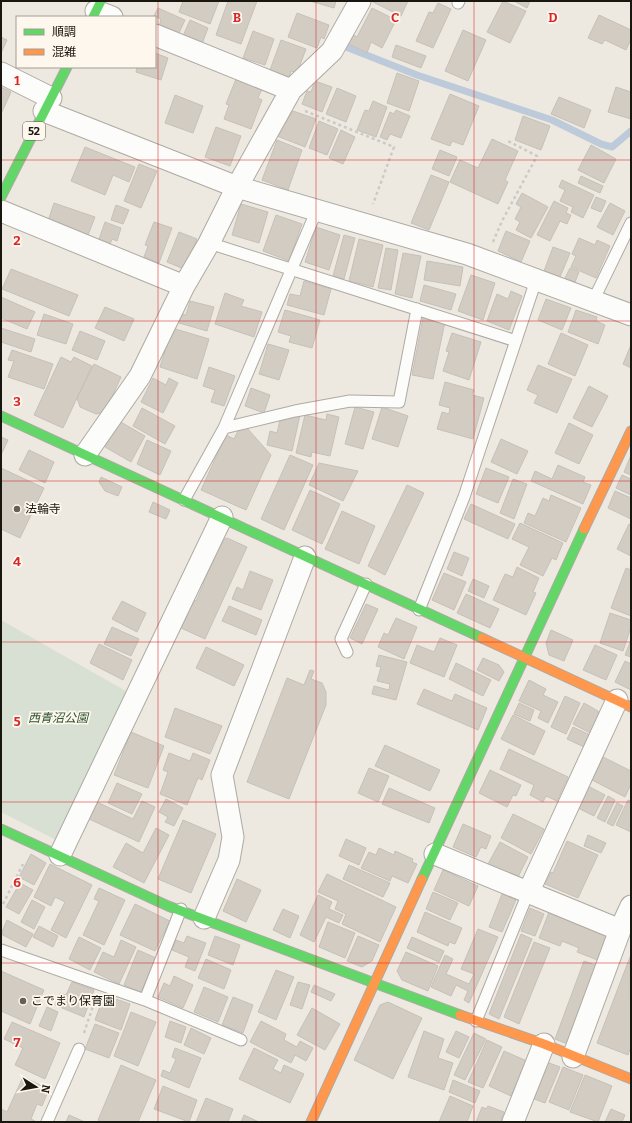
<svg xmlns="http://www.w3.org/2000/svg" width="632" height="1123" viewBox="0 0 632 1123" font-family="Bitter,'Noto Sans JP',serif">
<rect width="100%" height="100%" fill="#eee9e0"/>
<path fill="#d7e0d2" d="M1,620L131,694L64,844L1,812Z"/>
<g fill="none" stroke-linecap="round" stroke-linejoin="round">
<path stroke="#bccada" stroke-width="7" d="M346,47L417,75L552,120L601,144L612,147L631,131"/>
</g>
<path fill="#d2ccc3" stroke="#c5c1ba" d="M183,1H219L210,24L179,12Z
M228,1H257L241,44L216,35Z
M310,1H336L334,8Z
M371,1H408L401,16Z
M503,1L526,11L510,43L487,32Z
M514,1H530L527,8Z
M438,3L451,9L433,48L416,41L429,12L433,13Z
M158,8L185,20L178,35L159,27L161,19L154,16Z
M372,8L396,20L382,48L371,42L367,53L347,43L352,34L357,37Z
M297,13L329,25L324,39L321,37L317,48L288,37Z
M599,15L631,30V39L626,50L605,40L602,44L588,38Z
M190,20L208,28L202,44L183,36Z
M463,30L486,40L468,81L445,71Z
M253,31L274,39L265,65L243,58Z
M1,37L7,40L1,53Z
M281,40L306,49L297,73L291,71L289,78L270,70Z
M396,45L426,56L421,68L392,57Z
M155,53L168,58L161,80L136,72L137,67H155Z
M397,73L419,81L409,111L387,103Z
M236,79L262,89L258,98L262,100L251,129L224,119L229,105L226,104Z
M315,81L332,87L322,112L302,104L307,91L311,92Z
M1,87L11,92L1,114Z
M616,87L631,92V119L608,112Z
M337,88L356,96L346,122L326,114Z
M450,94L479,106L463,145L452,141L450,146L431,139Z
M175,95L203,106L193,133L165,123Z
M559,97L591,110L584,128L551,114Z
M373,101L387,107L376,137L357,130L365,110L369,111Z
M396,110L410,116L401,138L390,134L387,140L380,137L390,112L394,114Z
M293,111L316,119L305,147L277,136Z
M523,116L550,126L541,150L515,140Z
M319,121L338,129L327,155L309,148Z
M216,127L241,136L230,166L205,157Z
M341,130L355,137L343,164L329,158Z
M492,139L518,151L505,180L508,182L498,204L450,182L460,160L478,168Z
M277,140L302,150L288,190L262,180Z
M591,145L616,159L604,183L578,170Z
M85,147L135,167L129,182L113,175L105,195L71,181Z
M440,150L457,157L449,176L432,169Z
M139,164L157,171L141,208L124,201Z
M431,175L449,182L429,230L411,223Z
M581,176L603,186L600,193L578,183Z
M562,180L594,195L583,218L571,212L573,207L560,201L565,190L559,187Z
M522,193L548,207L531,238L516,230L520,222L515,219L521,207L516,204Z
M596,197L606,201L601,212L591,208Z
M554,201L568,208L566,213L571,215L567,224L560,221L550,241L537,235Z
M54,203L95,217L88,235L48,221Z
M610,203L625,211L613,235L597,227Z
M241,204L268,212L259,243L232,235Z
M116,205L129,210L123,224L111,220Z
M276,215L302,224L289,261L263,251Z
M105,222L121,228L117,241L112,239L109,247L98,242Z
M154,222L172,228L159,263L144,257L148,246L145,245Z
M316,227L340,235L329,270L305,262Z
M506,231L530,241L521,262L498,251Z
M179,232L197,239L184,269L167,262Z
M344,235L355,238L344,279L333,276Z
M579,238L595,245L597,240L610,246L596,278L571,267L576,256L572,254Z
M359,239L383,245L373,287L349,281Z
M553,247L570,253L560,277L544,271Z
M386,248L398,250L391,290L378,288Z
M403,253L421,256L412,298L395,294Z
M427,261L463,267L460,286L424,280Z
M570,268L579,272L575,282L565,278Z
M11,269L78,295L69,316L2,289Z
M471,275L495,283L483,320L458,311Z
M304,281L331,289L324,315L287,305L290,294L300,296Z
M424,285L456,294L451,310L420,301Z
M511,291L522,296L509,330L487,321L497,294L508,299Z
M225,293L244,300L241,306L262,312L254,337L215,324Z
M1,297L35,312L27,329L1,318Z
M546,299L571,308L562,330L538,320Z
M190,301L214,307L207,331L179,323L182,314L186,315Z
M105,307L134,319L124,341L95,328Z
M285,310L320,320L312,348L289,342L291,336L278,332Z
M576,310L597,317L596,321L605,325L598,344L568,332Z
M44,314L73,324L66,344L37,335Z
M423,318L445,322L433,379L412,375Z
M1,328L35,339L31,352L1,342Z
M172,328L209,339L197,379L160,367Z
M80,331L105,341L97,360L72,350Z
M452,333L481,342L469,380L443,371L449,352L446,351Z
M561,333L588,345L575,376L548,364Z
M268,344L289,350L279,380L259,374Z
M631,345V368L623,364Z
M12,350L53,364L44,389L8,377L14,361L8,360Z
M61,357L71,362L74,357L92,366L63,428L34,415Z
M94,364L121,377L105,412L96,414L80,407L77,398Z
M538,365L572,379L557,413L534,403L538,395L527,390Z
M209,367L235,376L224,406L211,402L215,390L203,386Z
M153,378L166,385L169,378L178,383L163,413L141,402Z
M445,382L474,390L472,395L484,398L473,439L437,429L442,412L449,414L450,408L439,405Z
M589,386L608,396L592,427L573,418Z
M251,388L270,395L264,413L245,406Z
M355,407L374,412L363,449L345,444Z
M382,407L408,416L398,447L372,439Z
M142,408L175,426L165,444L133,426Z
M327,414L339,417L330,456L312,452L311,457L296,453L305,415L326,420Z
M300,415L292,451L267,445L270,431L277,433L280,420Z
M119,421L145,436L131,462L105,447Z
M569,423L593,435L579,464L555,453Z
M247,428L271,455L246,510L201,490L226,435L234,439L238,431Z
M1,437L8,440L1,455Z
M501,439L528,451L517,474L491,462Z
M147,440L171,451L160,475L137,464Z
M29,450L54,462L45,483L19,470Z
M290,455L313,465L284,530L261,519Z
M631,455V475L624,472Z
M319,463L358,471L343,501L309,485Z
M558,465L585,477L583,482L591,485L583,504L531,481L535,471L552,479Z
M1,468L44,488L20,538L1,529Z
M486,468L509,477L498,503L476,494Z
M622,475L631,479V495L616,488Z
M101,477L122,487L118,496L105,491L99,482Z
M513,479L527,484L514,519L500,513Z
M407,485L424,493L385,575L368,566Z
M310,490L340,504L322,544L292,530Z
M615,491L631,498V519L608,508Z
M551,495L581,508L566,542L524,523L528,513L535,516L543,498L549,501Z
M153,502L170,510L166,519L149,512Z
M471,504L515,524L508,539L464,519Z
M342,511L375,526L359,564L325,549Z
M520,523L563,543L556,560L552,558L543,576L520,565L529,547L512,539Z
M629,524L631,525V556L617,549Z
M227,538L247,547L205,639L179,627L192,599L196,601L204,583L201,582L220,541Z
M454,552L469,558L462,576L447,569Z
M517,567L539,578L533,592L536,593L526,615L493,600L505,574L513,577Z
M626,568L631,570V616L611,608Z
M250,571L273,580L261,610L232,599L237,587L243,590Z
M444,573L466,582L454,610L432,600Z
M473,579L489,586L484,598L468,591Z
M466,594L499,609L490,628L457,613Z
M122,601L146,613L137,632L112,619Z
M366,604L378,609L362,644L350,638Z
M229,606L262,620L256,635L222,621Z
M610,613L631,620V627L623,651L600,643Z
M396,618L417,627L404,659L378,647L384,633L388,635Z
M112,627L139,639L131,656L104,644Z
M551,630L573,640L564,661L549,655L546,643Z
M440,638L457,645L444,677L410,663L417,645L434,652Z
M631,640V657L625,655Z
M99,644L132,660L123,680L90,663Z
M595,645L617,655L606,680L583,670Z
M206,647L244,665L234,686L196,668Z
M379,655L407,662L396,700L372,694L374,686L389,690L390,684L377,681L381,667L376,666Z
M483,658L499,665L504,672L499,681L477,670Z
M625,661L631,664V690L615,682Z
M456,663L491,680L483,696L449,679Z
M310,670L314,671L311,679L322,683L326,692V705L289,799L247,782L287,678L304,685Z
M529,680L546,689L543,695L558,702L548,723L538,718L541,711L519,701Z
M424,689L452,701L455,694L487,708L478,730L417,704Z
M565,696L580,703L566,734L551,727Z
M519,703L534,710L530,721L514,714Z
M584,703L598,711L599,716L590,733L573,724Z
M175,708L222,726L210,754L165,737Z
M513,715L545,731L534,755L501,739Z
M573,727L590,735L584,747L567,739Z
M131,732L164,746L148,788L114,775Z
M385,745L440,770L430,791L375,766Z
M509,749L568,777L557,801L546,796L543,802L530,795L534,785L500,769Z
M169,753L190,761L193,753L210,760L202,780L198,778L187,805L160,794L168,772L163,770Z
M603,757L631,771V784L625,797L592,780Z
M369,768L389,776L378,802L358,793Z
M490,770L521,785L516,796L513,795L507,807L479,793Z
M117,783L142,794L132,814L108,803Z
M588,786L605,795L594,816L578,808Z
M389,788L435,808L429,823L382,804Z
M608,796L615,800L605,822L597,818Z
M166,799L183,808L174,826L165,822L168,817L159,812Z
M628,800L631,801V832L616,825Z
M142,801L155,807L139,842L89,819L97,802L133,819Z
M617,803L623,806L613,826L607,823Z
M513,814L544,829L531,854L501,838Z
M183,820L216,834L191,893L158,879Z
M463,824L491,836L486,849L481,847L476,857L453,847Z
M156,828L169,835L144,883L113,867L126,843L143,853Z
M588,835L606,843L601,853L584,846Z
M346,839L366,848L359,865L339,856Z
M567,841L598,855L578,898L545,884L551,872L553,873Z
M500,842L528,857L517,879L488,864Z
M379,848L394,855L395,851L413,859L412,862L417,864L408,883L392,876L390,881L361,868L369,852L376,855Z
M31,854L46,863L34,885L19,877Z
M50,864L92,885L66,938L51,930L65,902L55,897L51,906L34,897Z
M349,865L390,883L383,897L343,879Z
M443,870L478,886L469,906L434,890Z
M327,874L396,907L380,942L342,924L346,914L335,909L338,901L318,892Z
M237,879L261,890L246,922L223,911Z
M20,883L33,890L19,914L6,907Z
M99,888L125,900L104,945L83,935L99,901L94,899Z
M433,892L458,903L450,920L426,909Z
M502,894L516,900L502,932L489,927Z
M318,895L332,902L329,909L343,915L339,923L326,917L314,942L300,935Z
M32,900L45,907L34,929L21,922Z
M135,904L170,921L155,951L120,935Z
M530,908L544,914L535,936L521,931Z
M283,909L299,916L290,938L273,930Z
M425,912L462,928L455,944L449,942L448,946L417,932Z
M549,912L605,934L608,939L600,961L577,952L579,948L562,941L560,946L539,938Z
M7,920L33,934L26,947L1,934Z
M328,922L355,933L345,958L319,947Z
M39,926L58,936L53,947L33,937Z
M478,929L498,937L469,1003L464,1000L468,991L456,985L451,996L431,987L445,955L453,959L446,974L469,984L474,974L461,969Z
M521,934L532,939L499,1019L489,1014Z
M187,936L206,943L195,971L185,967L189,957L172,950L176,940L184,943Z
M215,936L240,945L233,965L208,955Z
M358,936L379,945L372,961L362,967L347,961Z
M79,937L101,948L90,970L69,959Z
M412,937L444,951L439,962L407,948Z
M121,940L136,947L119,984L94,972L103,952L114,957Z
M534,942L550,948L519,1024L504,1017Z
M138,950L156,958L141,992L124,985Z
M406,952L438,966L428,991L402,980L397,971Z
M630,957L631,1046L628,1055L597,1043Z
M206,959L231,970L224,989L198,978Z
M584,961L598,966L571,1040L565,1043L555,1039Z
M276,970L294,977L276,1020L258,1012Z
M1,971L44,990L30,1024L1,1011Z
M174,976L193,985L183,1008L158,997L164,983L170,986Z
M72,982L94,990L84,1017L55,1005L60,993L66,995Z
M298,982L310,985L302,1009L290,1005Z
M314,985L335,994L331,1001L311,992Z
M204,987L228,997L218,1022L194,1012Z
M104,995L130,1004L121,1030L95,1020Z
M233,997L253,1005L243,1033L222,1025Z
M388,1002L422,1018L393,1079L354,1060L380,1005Z
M47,1007L58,1012L51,1031L39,1026Z
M312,1008L340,1024L325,1050L297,1035Z
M131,1012L156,1022L138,1066L114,1056Z
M170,1021L186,1027L181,1043L165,1037Z
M261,1021L286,1034L284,1040L297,1047L300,1041L313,1048L306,1061L295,1055L291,1063L250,1042Z
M12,1022L60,1043L45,1079L15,1065L23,1048L4,1039Z
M95,1024L119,1033L109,1058L85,1049Z
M191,1028L211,1038L204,1054L184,1045Z
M424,1031L444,1039L438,1058L453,1063L444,1090L408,1077Z
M456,1031L469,1037L459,1058L446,1052Z
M474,1033L486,1039L465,1080L454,1075Z
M487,1040L502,1047L483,1088L468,1082Z
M175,1048L201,1058L189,1088L161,1076L163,1070L170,1073L176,1059L172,1057Z
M254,1048L278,1060L273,1069L281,1073L284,1065L304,1074L290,1103L239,1079Z
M504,1051L527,1061L511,1096L489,1086Z
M544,1061L560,1067L545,1103L529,1097Z
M121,1065L156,1080L138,1122H102L98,1120Z
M563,1067L583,1075L569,1110L549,1102Z
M585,1075L612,1086L598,1122L570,1112Z
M23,1077L49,1089L42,1106L37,1104L31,1119L35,1121L34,1122H1V1109L7,1112Z
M453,1080L480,1091L475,1103L449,1092Z
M163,1086L197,1100L189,1122L154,1109Z
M450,1096L473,1106L467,1122H439Z
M206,1098L233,1109L228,1122H196Z
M488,1106L504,1112L501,1119L505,1120L504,1122H476L482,1107L486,1109Z
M611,1109L625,1115L622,1122H605Z
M69,1115L85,1122H66Z
M244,1115L259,1122H241Z"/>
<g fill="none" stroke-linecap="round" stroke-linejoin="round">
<g stroke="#aeaaa3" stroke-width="13">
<path id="lane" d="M458,3L459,1
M209,243L516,341
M593,301L631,223
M224,428L295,411L350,401L399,402L417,309
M184,500L224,428L316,212
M419,610L464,497L536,280
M347,652L341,639L366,584
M1,950L145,1000L241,1040
M145,1000L181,909
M476,1021L528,893
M47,1122L79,1049"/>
</g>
<g stroke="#aeaaa3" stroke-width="23">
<path id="street" d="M96,11L112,17
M155,35L291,90
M1,73L51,98
M44,111L237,187L467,254L631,315
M1,211L184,286
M85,455L140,376L184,286L209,243L237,187L291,90L332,51L360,1
M435,854L620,930
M60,855L222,517
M528,893L617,700
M204,918L229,860L233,837L222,775L305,557
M573,1057L620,930L631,906
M513,1122L544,1044"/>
</g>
<g stroke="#aeaaa3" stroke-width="11">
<path id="fast" d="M93,17L101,1
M1,197L67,67
M1,416L482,638
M1,829L168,906L460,1015
M422,879L584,529"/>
</g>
<g stroke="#aeaaa3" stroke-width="11">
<path id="slow" d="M584,529L631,431
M482,638L631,707
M460,1015L544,1044L631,1079
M311,1122L422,879"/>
</g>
<path stroke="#cccac7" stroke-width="2.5" stroke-dasharray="3 3" stroke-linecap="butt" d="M305,111L394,147L373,204
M493,242L502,221L537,156L506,140
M3,904L23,864
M84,1033L95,1000"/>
<use href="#lane" stroke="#fcfcfa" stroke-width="11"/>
<use href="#street" stroke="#fcfcfa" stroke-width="21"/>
<use href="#fast" stroke="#63d668" stroke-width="9"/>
<use href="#slow" stroke="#ff974d" stroke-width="9"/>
</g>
<path fill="none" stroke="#d62828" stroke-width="1" stroke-opacity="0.55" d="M158,1V1122M316,1V1122M474,1V1122M1,160H631M1,321H631M1,481H631M1,642H631M1,802H631M1,963H631"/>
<g fill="#646059" stroke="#fef7ee" stroke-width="1.5">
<circle cx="17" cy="509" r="4"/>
<circle cx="23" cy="1001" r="4"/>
</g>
<g text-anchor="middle" stroke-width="3.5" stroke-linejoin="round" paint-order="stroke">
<rect fill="#fef7ee" stroke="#5e5a53" stroke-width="1" x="23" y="122" width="22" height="18" rx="3"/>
<g font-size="11" font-weight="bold" fill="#191610">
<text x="34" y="135">52</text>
</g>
<g font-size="12" fill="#191610" stroke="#fef7ee" text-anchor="start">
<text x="25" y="513">法輪寺</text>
<text x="31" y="1005">こでまり保育園</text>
</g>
<g font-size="12" font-style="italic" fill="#2b5430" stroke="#fef7ee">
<text x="58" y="722">西青沼公園</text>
</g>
</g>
<g font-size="13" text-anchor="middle" font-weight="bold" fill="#d62828" stroke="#fef7ee" stroke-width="3.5" stroke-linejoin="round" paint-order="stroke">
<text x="237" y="22">B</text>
<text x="395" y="22">C</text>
<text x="553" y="22">D</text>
<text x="17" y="85">1</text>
<text x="17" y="245">2</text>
<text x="17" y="406">3</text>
<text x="17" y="566">4</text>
<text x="17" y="726">5</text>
<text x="17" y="887">6</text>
<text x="17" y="1047">7</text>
</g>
<rect width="632" height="1123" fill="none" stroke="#191610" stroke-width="4"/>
<rect x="16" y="16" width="140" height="52" fill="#fef7ee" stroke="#a29d95"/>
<rect x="24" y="29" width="20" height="6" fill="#63d668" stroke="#a29d95"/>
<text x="52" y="36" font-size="12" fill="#191610">順調</text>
<rect x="24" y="49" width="20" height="6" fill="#ff974d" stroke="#a29d95"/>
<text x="52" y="56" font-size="12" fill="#191610">混雑</text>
<g transform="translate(36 1087) rotate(101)" stroke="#fef7ee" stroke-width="3" paint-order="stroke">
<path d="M0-3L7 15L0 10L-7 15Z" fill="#191610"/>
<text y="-6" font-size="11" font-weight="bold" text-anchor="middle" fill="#191610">N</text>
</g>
</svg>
